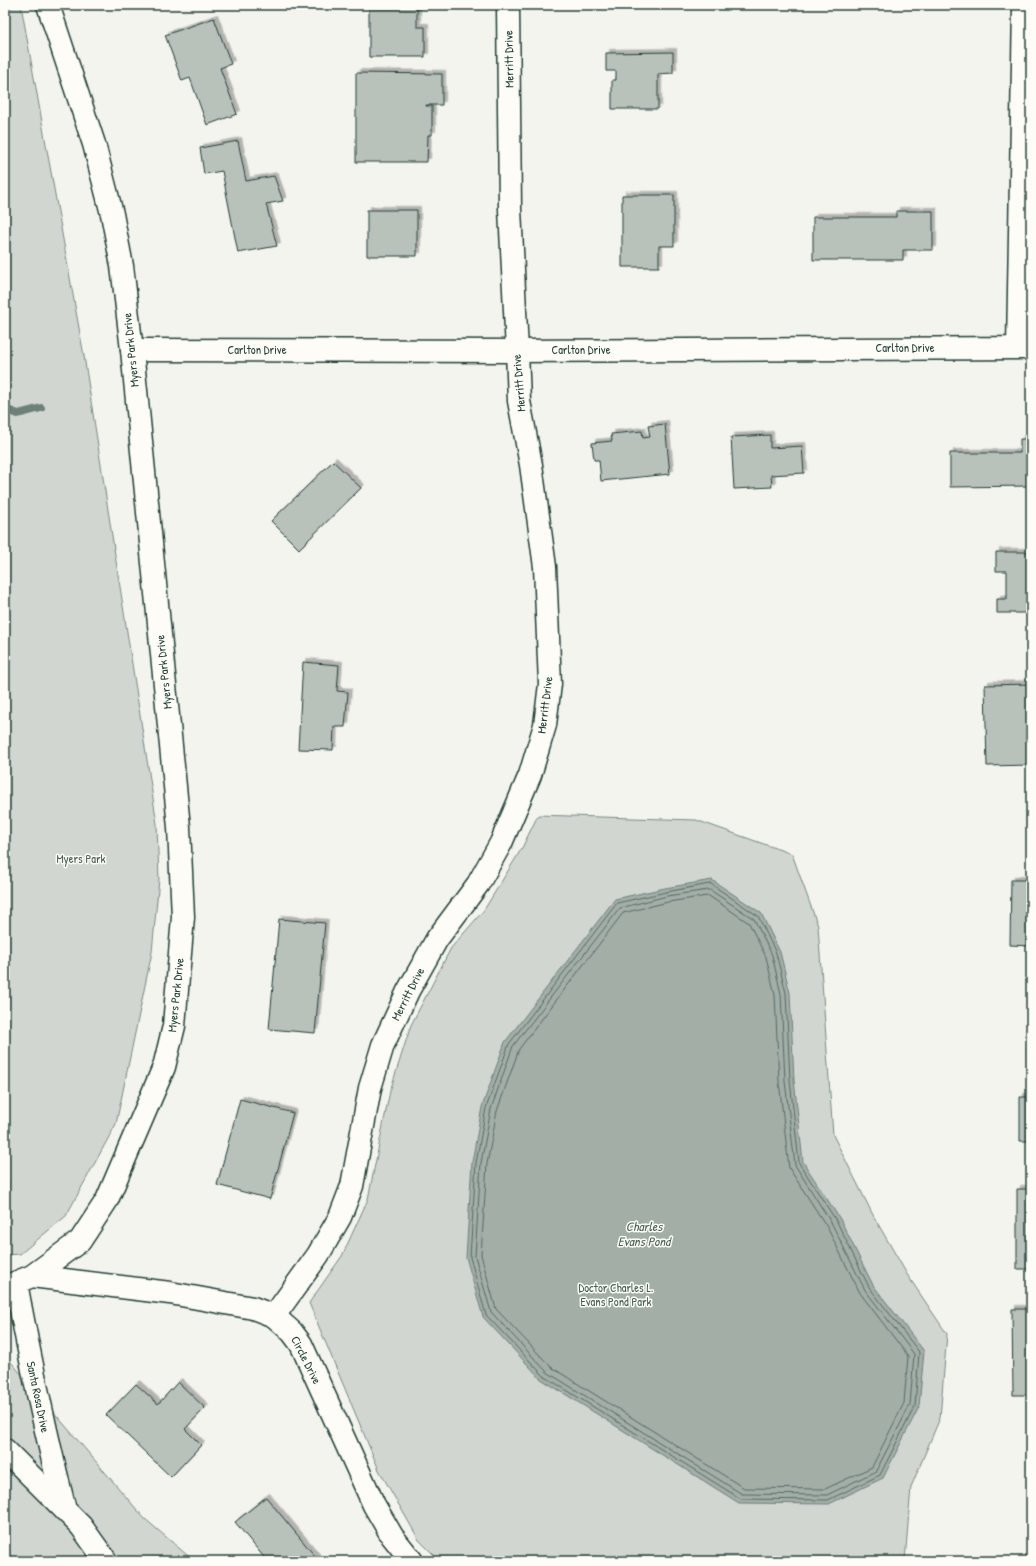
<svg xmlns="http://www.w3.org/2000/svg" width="1036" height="1566" viewBox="0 0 1036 1566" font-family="'Patrick Hand',sans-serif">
<defs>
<filter id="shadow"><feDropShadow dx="3.5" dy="-3.5" stdDeviation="0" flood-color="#0004"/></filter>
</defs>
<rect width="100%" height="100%" fill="#f4f4ef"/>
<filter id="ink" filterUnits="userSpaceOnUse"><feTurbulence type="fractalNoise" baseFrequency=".025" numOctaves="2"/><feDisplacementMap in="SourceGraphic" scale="8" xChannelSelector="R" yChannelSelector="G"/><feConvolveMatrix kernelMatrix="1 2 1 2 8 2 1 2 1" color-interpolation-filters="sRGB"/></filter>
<g filter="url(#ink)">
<path fill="#d1d6d1" stroke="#788a82" d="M5,5H21L84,356L157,824L159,879L152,952L116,1124L66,1216L20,1254L5,1255Z
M538,815L696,820L792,854L818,926L833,1135L874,1217L908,1276L947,1334L940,1418L911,1487L905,1561H440L419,1540L379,1470L309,1303L342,1256L368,1199L390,1091L411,1025L451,948L484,910L522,848Z
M5,1355L144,1518L194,1561H5Z"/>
<path fill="#a3aea7" stroke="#6e8179" d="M712,880L761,913L780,952L790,993L794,1080L803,1162L840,1219L873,1285L924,1351L919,1407L883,1478L829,1504L739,1503L541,1379L483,1317L466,1257L472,1162L482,1107L505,1042L615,899L665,888Z"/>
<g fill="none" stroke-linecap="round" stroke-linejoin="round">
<path stroke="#546a62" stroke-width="1" d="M711,884L758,916L776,953L786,993L790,1080L799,1163L837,1222L869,1287L919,1352L915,1406L880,1475L828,1500L741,1499L544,1376L486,1315L470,1257L476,1163L486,1108L509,1044L617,903L666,892Z
M710,890L754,919L772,955L781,994L785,1081L795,1165L832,1224L865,1290L914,1354L910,1405L876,1471L827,1495L742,1494L547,1372L491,1312L475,1256L481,1163L491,1109L513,1046L620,908L667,896Z
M709,896L749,923L766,957L775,995L779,1081L789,1168L827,1227L860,1293L908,1356L904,1403L872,1467L825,1489L744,1488L551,1367L496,1309L481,1255L487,1164L497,1111L519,1049L623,913L668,902Z"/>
<path stroke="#6e8179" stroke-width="8" d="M5,409L18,414L41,408
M5,1183V1185"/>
</g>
<path fill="#b9c1bb" stroke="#1f3d34" filter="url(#shadow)" d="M369,5H417V27H425V57H369Z
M214,18L231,64L220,68L237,114L207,125L190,78L182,81L165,35Z
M673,52V73L658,74V109H612V80H616V71H606V53Z
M356,73L442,74V105H426V106H432V135H428L427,162H356Z
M238,141L246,181L274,176L283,201L266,204L277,246L238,253L222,171L204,174L200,148Z
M622,195H674V246H659V267H622Z
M367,210H417V256H367Z
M896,211H933V250H903V260H813V217H896Z
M665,424L670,474L601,481L599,460H594L592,443L612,441L611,434L642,431L643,438L650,437L648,426Z
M770,435V448L802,446L804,473L771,475L772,487L734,489L731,437Z
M1020,439H1031V486L950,487V453H1020Z
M333,461L361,488L299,549L271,521Z
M996,552H1031V613H997V599H1007V571H996Z
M303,662L339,665L337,691L348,692L345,727H334L333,750L298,749Z
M1031,684V765L987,766L985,685Z
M1011,880H1031V946L1010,945Z
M279,919L325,923L315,1033L269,1029Z
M1027,1049H1031V1141H1020V1097H1028Z
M240,1099L293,1113L270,1199L217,1185Z
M1017,1189H1031V1269H1017Z
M1012,1309H1031V1395H1013Z
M178,1382L205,1408L185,1429L201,1445L171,1477L106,1415L136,1384L158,1404Z
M1029,1445H1031V1512H1029Z
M266,1497L319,1561H267L235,1522Z"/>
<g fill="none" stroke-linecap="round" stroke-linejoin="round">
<g stroke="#1f3d34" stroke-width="25">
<path id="street" d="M1018,348L1024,5
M132,350L517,351L1031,348
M16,1283C30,1359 46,1435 65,1510
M274,1316L318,1255L340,1217L352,1186L370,1088L383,1045L408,991L437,939L478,884L501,843L530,775L545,725L550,684L545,567L531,465L519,401L517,351L510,209L508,5
M5,1450L81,1526L106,1561"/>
</g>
<g stroke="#1f3d34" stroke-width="25">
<path id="secondary" d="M32,1276L170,1293L253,1308L274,1316L292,1332L301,1344L374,1505L392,1536L412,1561
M5,1287L32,1276L80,1241L107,1200L164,1067L174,1026L183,917L179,827L132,350L122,266L112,214L94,144L48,5"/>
</g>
<use href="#street" stroke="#fdfcf7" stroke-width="22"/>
<use href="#secondary" stroke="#fdfcf7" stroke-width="22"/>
</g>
</g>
<g text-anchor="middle" stroke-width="3" stroke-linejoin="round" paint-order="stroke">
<g font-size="12" fill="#1f3d34" stroke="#fdfcf7">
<text transform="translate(509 59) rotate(-91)" y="4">Merritt Drive</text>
<text x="905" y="352">Carlton Drive</text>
<text transform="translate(131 350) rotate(-96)" y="4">Myers Park Drive</text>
<text x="257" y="354">Carlton Drive</text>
<text x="581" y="354">Carlton Drive</text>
<text transform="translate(519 383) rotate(-95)" y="4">Merritt Drive</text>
<text transform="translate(164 672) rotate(-96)" y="4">Myers Park Drive</text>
<text transform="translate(545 705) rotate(-83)" y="4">Merritt Drive</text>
<text transform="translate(408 994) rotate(-63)" y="4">Merritt Drive</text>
<text transform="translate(176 995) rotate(-84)" y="4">Myers Park Drive</text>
<text transform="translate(306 1360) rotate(63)" y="4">Circle Drive</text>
<text transform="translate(38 1397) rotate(78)" y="4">Santa Rosa Drive</text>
</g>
<g font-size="12" fill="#435c53" stroke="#fdfcf7">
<text x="81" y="863">Myers Park</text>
<text x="616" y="1292">Doctor Charles L.<tspan x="616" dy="14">Evans Pond Park</tspan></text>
</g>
<g font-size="13" font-style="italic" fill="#475f56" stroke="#fdfcf7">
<text x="644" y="1231">Charles<tspan x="644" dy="15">Evans Pond</tspan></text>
</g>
</g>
<rect width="1036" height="1566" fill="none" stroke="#fdfcf7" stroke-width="20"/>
<rect x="10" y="10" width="1016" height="1546" fill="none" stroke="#1f3d34" stroke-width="1.5" filter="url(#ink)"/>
</svg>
